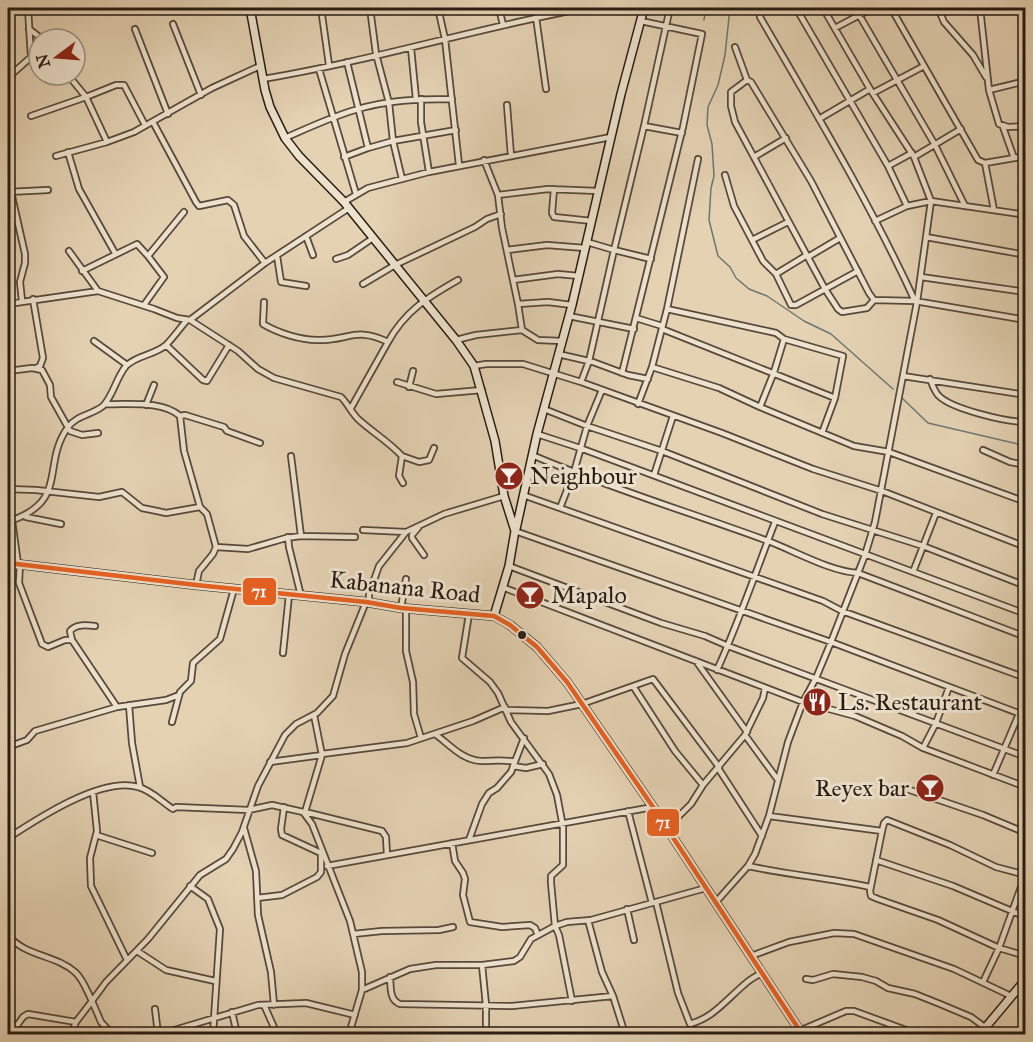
<svg xmlns="http://www.w3.org/2000/svg" width="1033" height="1042" viewBox="0 0 1033 1042" font-family="'IM FELL Great Primer',serif">
<rect width="100%" height="100%" fill="#e4d2b3"/>
<filter id="stains"><feTurbulence type="fractalNoise" baseFrequency=".00333" numOctaves="4"/><feColorMatrix values="0 0 0 0 .2 0 0 0 0 .09 0 0 0 0 .02 0 0 0 .5 -.17"/></filter>
<radialGradient id="worn" r=".72"><stop offset=".6" stop-color="#630" stop-opacity="0"/><stop offset="1" stop-color="#630" stop-opacity=".3"/></radialGradient>
<g fill="none" stroke-linecap="round" stroke-linejoin="round">
<path stroke="#6a7872" stroke-width="1.5" d="M730,8L725,55L718,85L708,107L707,125L712,144L714,176L711,188L709,220L718,256L730,267L736,278L749,289L767,296L804,321L831,334L893,389
M704,20L706,8
M902,398L928,423L1018,444H1026"/>
<g stroke="#57493b" stroke-width="8">
<path id="street" d="M321,8L329,65
M370,8L376,54L389,103L393,141L402,179
M438,8L445,39L459,165
M499,8L503,25
M796,8L888,166L912,153
M855,8L935,145L965,206
M891,8L978,160L985,163L1026,156
M938,8L944,22L973,55L986,77
M980,8L989,90L999,124L1008,127L1026,126
M1021,8L1026,24
M370,11L392,8
M536,17L546,89
M760,17C814,110 870,203 915,301
M173,24L201,95
M835,28L873,8
M29,29L42,39
M135,29L168,114
M735,47L747,80L751,82L811,181L869,293L874,300L915,301L1026,320
M411,48L416,99
M347,62L368,148L393,141L456,130
M319,69L356,194
M12,74L31,57L28,8
M263,79C371,61 477,28 585,8
M747,80L731,92V106L735,122L825,289L838,309L842,312L867,308L874,300
M989,90L1026,81
M873,93L924,66
M421,99V122L429,172
M507,105L511,156
M31,116L86,97L68,75
M819,119L870,89
M153,122L196,202L199,206L228,200L234,205L244,236L265,263
M644,126L670,8
M1003,127L1014,158
M285,138C308,128 331,117 355,110C386,100 419,99 452,99
M107,142L86,97L116,85H124L145,125
M68,152L79,189L115,253
M56,156L107,142L134,132L212,88L260,66
M344,157L368,148
M754,157L786,138
M914,157L961,129
M698,159L667,309L652,367L719,388L760,407L854,446L889,452L1026,502
M484,160L498,195
M985,163L994,210
M888,166L907,206
M725,175L734,206L763,261L776,274L791,305H796L858,271
M554,189L552,213L554,217L592,221
M8,192L48,190
M11,192L25,254V263L20,282L22,301
M344,202L368,188L429,172L611,137
M875,221L907,206L931,201L1026,215
M306,236L313,255
M926,237L1026,255
M752,240L788,222
M587,242L614,250L644,126L682,133
M507,250L547,245L585,248
M69,251L98,291
M277,256L281,282L306,286
M808,257L840,238
M336,259L348,255L373,238
M82,271L137,244L148,256
M776,274L807,255
M921,277L1026,292
M513,280L558,274L579,276
M363,284L395,265L475,227L487,219L501,214
M33,299L43,358L40,366L36,368
M264,302L263,324C278,333 300,340 318,340C348,341 356,326 388,342C405,311 428,297 458,280
M8,304L98,291L154,309L177,318L190,320L238,351L258,369L274,378L341,397C348,404 351,412 358,419C372,432 388,441 402,456L399,476L403,483
M518,304L548,302L572,305
M144,305L164,277L148,256L184,212
M569,316L634,329
M636,318L662,326
M190,320L265,263L349,208
M662,329L835,398L843,356L784,339L776,333L667,309
M522,330L538,340L562,341
M456,340L476,335L522,330L518,304L502,228L498,195L548,189L598,191
M94,341L127,365
M166,345L203,380L207,381L229,345
M558,354L593,362L628,375L648,379
M474,366L486,364H523L581,382L722,433L813,469L882,491L1026,547
M8,371L32,368L42,370L50,385L51,397L70,431L82,435L98,433
M622,373L683,127L702,34L641,21
M903,376L1026,395
M930,379C932,384 935,393 939,396C952,409 1006,422 1026,422
M397,382L436,394L482,390
M581,382L589,361L614,250L651,259
M409,387L413,371
M105,404C127,405 162,400 180,416L184,451L200,507L207,514L216,547L213,554L199,571L196,585
M638,404L652,367
M146,405L154,385
M760,407L774,372L784,339
M351,408L388,342
M544,409L587,426L662,451L822,514L923,546L1026,586
M180,416L185,415L224,427L227,431L260,443
M822,433L835,398
M537,434L580,448L1026,614
M983,450L1010,462L1026,465
M532,455C609,488 689,512 768,541C795,551 829,571 858,573L1026,637
M291,456L301,536
M402,456L419,462L429,460L434,448
M654,475L673,416
M8,489L36,490L99,497L122,492L142,508L157,511L166,513L200,507
M8,491L18,564
M523,495L823,601L842,611L1026,678
M560,508L574,472L587,426L602,390
M26,517L61,524
M13,520C69,499 41,465 68,427C77,415 92,415 103,406C113,396 116,378 126,366C137,355 155,355 166,345C174,337 180,328 187,320
M418,528L412,535V538L424,555
M363,530L406,532
M515,531L831,642L1026,716
M288,537L289,547L301,596
M216,547L248,549L286,538L301,536L355,537
M20,564L19,583L42,644L48,647L65,640H72
M509,566L661,623L705,636L728,646L1026,757
M913,572L936,513
M502,587L803,702L855,716L902,736L923,748L1026,787
M369,603V594L379,566L406,532L444,514L504,496
M401,608L406,579
M406,609V651L413,682L414,714L421,738
M469,614L462,658L490,682L498,693L511,722L549,774L557,795L563,827V865L551,876V883L555,926L559,935L572,1001
M95,626C86,625 76,624 70,631L72,640L117,707
M283,653L289,595
M696,661L747,732
M717,670C739,622 756,571 775,522
M633,686L675,751L703,785
M129,705L132,743L140,787
M506,710L548,711L582,704L653,679L719,767
M172,722L180,692L191,681L193,663L220,639L234,589
M435,734C449,744 462,760 481,761C493,761 503,759 515,762
M745,735L778,780
M8,747L27,740L35,731L117,707L166,700L179,695
M923,748L936,723L949,687
M322,754L407,743L473,721L505,707
M270,762L322,755
M513,766L526,768L543,764
M718,768L762,836
M993,775L1019,714
M904,788L983,815L1026,833
M93,792L97,831L90,858L91,886L127,960
M284,807L281,829L282,835L323,854
M628,811L652,903
M305,812L382,831L386,837L387,855
M305,812L322,755L314,715
M769,816L882,831
M244,828L256,871L258,915L271,972L274,1005
M667,828L691,804L703,785L745,735L763,698L765,688
M96,835L152,853
M8,838C37,819 102,776 138,787C151,790 162,802 173,809L176,807L249,810L272,805L303,812L312,824L350,921L362,972V990L349,1034
M469,840L482,804L489,793L497,788L511,772L524,738
M452,843L455,861L463,873L465,879L463,895L470,922L502,927L530,925L535,928L538,935
M876,860L953,886L1026,917
M327,866L653,807
M748,866C789,875 830,878 870,887
M1026,875L996,867L950,845L887,820L884,823L882,831L870,891L871,896L878,899L938,920L999,948L1026,956
M190,886L208,899L220,929L213,1034
M257,898L282,895L317,877L321,872V853
M656,902L678,993L690,1024C713,1018 727,999 745,984C750,979 756,976 762,973
M716,902L748,866L755,854L769,816L788,742L803,702L816,678L831,642L865,555L875,522L917,302L931,201L914,157L870,89L823,8
M627,909L634,940
M588,920L602,972L613,996L625,1034
M353,934L382,931L439,930L453,927
M8,935C24,956 56,955 75,972C83,979 87,991 92,1001L76,1022L71,1034
M137,951L166,970L215,981
M751,956L789,942L834,933L854,934L954,969L1011,996
M482,965L486,1005V1034
M390,977C391,987 389,1000 400,1004L512,1006L613,996
M806,979L813,980L833,974L862,977L876,981L888,988L915,994L940,1004L971,1017L986,1028
M983,982L999,948L1026,873
M362,990L410,969L436,965H482L514,961L520,957L531,939L555,926L567,922L591,920L706,888
M264,1005L277,1034
M155,1009L158,1034
M232,1012L237,1034
M799,1031L846,1011H854L917,1034
M11,1034L23,1017L28,1014L76,1022
M112,1034L101,1022L92,1001L106,982L148,939L200,875L226,859L233,849L242,832L258,786L285,735L296,724L317,713L333,696L345,654L366,602
M161,1034L258,1005L306,1003L355,1015"/>
</g>
<g stroke="#281b13" stroke-width="10">
<path id="secondary" d="M250,8L265,90L270,107L285,138L299,156L344,202L456,340L474,366L495,441L504,496L515,531L509,566L494,616
M516,529L537,434L572,305L621,94L644,8
M8,563L196,585L366,602L401,608L494,616L510,625L537,647L567,682L653,807L802,1034
M980,1034L1026,979"/>
</g>
<use href="#street" stroke="#ede2ce" stroke-width="4.5"/>
<use href="#secondary" stroke="#ede2ce" stroke-width="7"/>
<g stroke="#ede2ce" stroke-width="9">
<path id="bus-1" d="M8,563L196,585L366,602L401,608L494,616L510,625L537,647L567,682L653,807L802,1034"/>
</g>
<use href="#bus-1" stroke="#e86121" stroke-width="4.5"/>
</g>
<defs>
<g id="bar-disc" transform="scale(1.5)"><circle r="9.5" fill="#8f2418" stroke="#ede2ce"/><path d="M-6-5H6L.8 .8V4.5H3.5V6h-7V4.5H-.8V.8Z" fill="#fff"/></g>
<g id="restaurant-disc" transform="scale(1.5)"><circle r="9.5" fill="#8f2418" stroke="#ede2ce"/><path d="M-5-6h1v4h1v-4h1v4h1v-4h1v5L-1.5 .5V6h-2V.5L-5-1ZM5-6V6H3V1.5H1.5Q1.5-4 5-6Z" fill="#fff"/></g>
</defs>
<g fill-rule="evenodd">
<use href="#bar-disc" x="509" y="476"/>
<use href="#bar-disc" x="530" y="595"/>
<use href="#restaurant-disc" x="817" y="702"/>
<use href="#bar-disc" x="930" y="788"/>
</g>
<circle fill="#281b13" stroke="#ede2ce" stroke-width="2" cx="522" cy="635" r="5"/>
<g text-anchor="middle" stroke-width="6" stroke-linejoin="round" paint-order="stroke">
<g font-size="24" fill="#281b13" stroke="#ede2ce" text-anchor="start">
<text x="530" y="484">Neighbour</text>
<text x="551" y="603">Mapalo</text>
<text x="838" y="710">Ls. Restaurant</text>
<text x="909" y="796" text-anchor="end">Reyex bar</text>
</g>
<g font-size="24" fill="#281b13" stroke="#ede2ce">
<text transform="translate(405 587) rotate(6)" y="8">Kabanana Road</text>
</g>
</g>
<g stroke="#ede2ce" stroke-width="2">
<rect x="242" y="577" width="35" height="29" rx="6" fill="#e86121"/>
<rect x="646" y="808" width="34" height="29" rx="6" fill="#e86121"/>
</g>
<g font-size="16" text-anchor="middle" font-weight="bold" fill="#fff">
<text x="259" y="597">71</text>
<text x="663" y="828">71</text>
</g>
<rect width="1033" height="1042" fill="none" stroke="#e4d2b3" stroke-width="30"/>
<rect x="9" y="9" width="1015" height="1024" fill="none" stroke="#281b13" stroke-width="3"/>
<rect x="15" y="15" width="1003" height="1012" fill="none" stroke="#281b13" stroke-width="1.5"/>
<g transform="translate(57 57) rotate(254)"><circle r="28" fill="#ede2ce" stroke="#9e9283" stroke-width="1.5"/>
<path d="M0-4.5L10 22L0 15L-10 22Z" fill="#8f2418"/>
<text y="-9" font-size="16" font-weight="bold" text-anchor="middle" fill="#281b13">N</text>
</g>
<rect width="100%" height="100%" filter="url(#stains)"/>
<rect width="100%" height="100%" fill="url(#worn)"/>
</svg>
